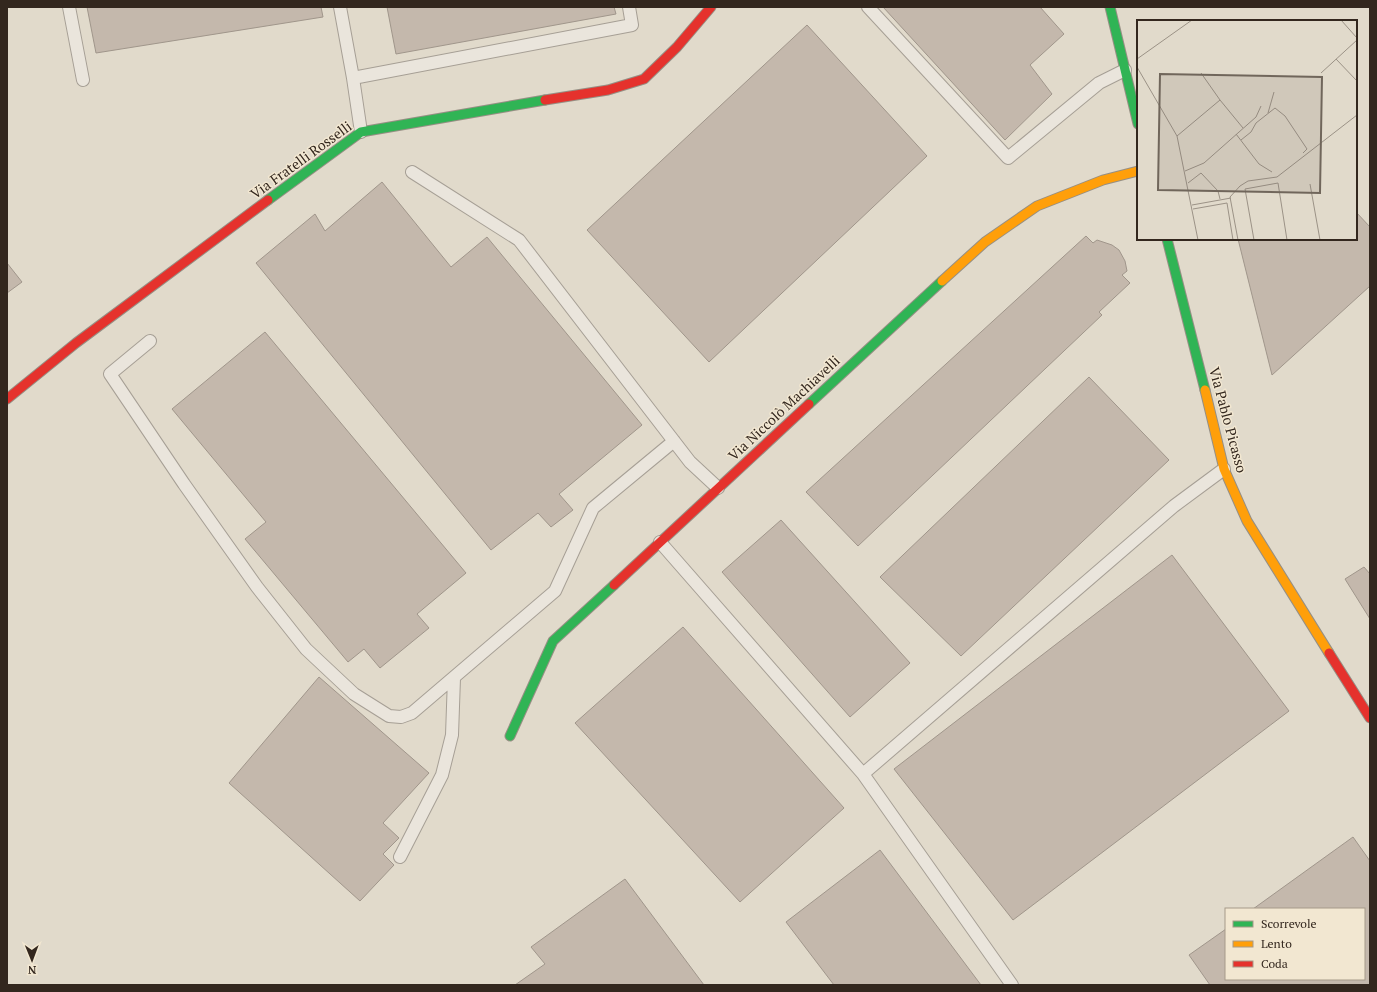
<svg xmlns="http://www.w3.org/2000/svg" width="1377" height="992" viewBox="0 0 1377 992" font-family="'PT Serif',serif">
<rect width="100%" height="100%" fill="#e1dacb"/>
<path fill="#c4b8ac" stroke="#a0968b" d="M87,7H321L323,17L96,53Z
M387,7H614L616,14L396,54Z
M883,7H1040L1064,34L1030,65L1052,94L1005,140Z
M807,25L927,156L709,362L587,230Z
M382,182L451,267L487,237L642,425L559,494L573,510L551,527L538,513L491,550L256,263L315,214L325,231Z
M1356,212L1370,227V286L1272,375L1238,239H1356Z
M1086,236L1093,243L1097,240L1112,245L1119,250L1125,261L1127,271L1122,275L1130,283L1099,312L1102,315L858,546L806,492Z
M7,263L22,282L7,293Z
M265,332L466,573L417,614L429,628L380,668L364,649L348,662L245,539L266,522L172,409Z
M1089,377L1169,460L961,656L880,577Z
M781,520L910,663L850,717L722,572Z
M1172,555L1289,711L1013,920L894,769Z
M1364,567L1370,574V619L1345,579Z
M683,627L844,808L740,902L575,723Z
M319,677L429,773L383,823L399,838L383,854L394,865L360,901L229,783Z
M1353,837L1370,861V985H1210L1189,955L1226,929V979H1364V909H1253Z
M880,850L981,985H834L786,922Z
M625,879L704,985H515L545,964L531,947Z"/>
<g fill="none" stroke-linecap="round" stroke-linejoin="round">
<g stroke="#a69f95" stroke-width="14">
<path id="lane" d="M69,7L83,80
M340,7L353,78L632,25L629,7
M868,7L1008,158L1099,83L1125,70
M353,78L361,132
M412,172L519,240L690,462L718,488
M150,341L110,374L184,484L257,587L306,649L354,694L389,716L401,717L412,713L555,591L593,508L674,441
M660,542L863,774
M400,857L442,775L452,735L454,678
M1012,985L863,774L1174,506L1224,469"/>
</g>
<g stroke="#968f84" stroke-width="11">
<path id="fast" d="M1110,7L1138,124
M268,200L361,132L545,100
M1167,239L1205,390
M809,404L942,281
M510,736L553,641L614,585"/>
</g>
<g stroke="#968f84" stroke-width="11">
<path id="slow" d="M942,281L985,242L1037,206L1103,180L1138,171
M1205,390L1224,469L1247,521L1329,653"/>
</g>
<g stroke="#968f84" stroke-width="11">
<path id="jam" d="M545,100L608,90L644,79L677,47L711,7
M7,399L76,343L268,200
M614,585L809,404
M1329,653L1370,718"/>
</g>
<use href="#lane" stroke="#eae5dc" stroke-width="12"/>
<use href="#fast" stroke="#30b455" stroke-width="9"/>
<use href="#slow" stroke="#ff9f0a" stroke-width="9"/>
<use href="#jam" stroke="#e5322d" stroke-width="9"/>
</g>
<g text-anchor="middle" stroke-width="3" stroke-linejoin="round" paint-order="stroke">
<g font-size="14" fill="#33271e" stroke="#f2e7d1">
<text transform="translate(301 160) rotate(-36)" y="5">Via Fratelli Rosselli</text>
<text transform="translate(784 408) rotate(-43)" y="5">Via Niccolò Machiavelli</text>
<text transform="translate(1228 420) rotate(75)" y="5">Via Pablo Picasso</text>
</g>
</g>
<g transform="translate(1137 20)">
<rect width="220" height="220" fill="#e1dacb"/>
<path fill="none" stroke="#9b9286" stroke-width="1" d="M204,0L220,18M0,39L55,0M199,39L220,61M0,47L40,116L61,220M184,53L220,20M83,80L106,108M131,93L137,72M99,114L122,144L135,152M40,116L83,80L64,53M104,120L114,112L119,103L138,88L148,96L170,129L166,133M48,151L67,143L119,97L124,86M51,163L64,153L81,171L83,179M173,164L183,220M55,185L94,178M56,189L90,183L96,220M101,220L93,177L103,166L111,161L140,157L220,95M117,220L108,169L141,163L150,220"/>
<path fill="#70665b" fill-opacity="0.15" stroke="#70665b" stroke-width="2" d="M23,54L185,57L183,173L21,170Z"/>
<rect width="220" height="220" fill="none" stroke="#33271e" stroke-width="2"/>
</g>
<rect width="1377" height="992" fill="none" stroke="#33271e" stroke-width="16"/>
<rect x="1225" y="908" width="140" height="72" fill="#f2e7d1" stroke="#a69a89"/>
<rect x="1233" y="921" width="20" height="6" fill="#30b455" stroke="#a69a89"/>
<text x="1261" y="928" font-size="12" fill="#33271e">Scorrevole</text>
<rect x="1233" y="941" width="20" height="6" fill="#ff9f0a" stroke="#a69a89"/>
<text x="1261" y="948" font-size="12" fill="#33271e">Lento</text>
<rect x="1233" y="961" width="20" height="6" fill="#e5322d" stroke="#a69a89"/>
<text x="1261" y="968" font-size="12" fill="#33271e">Coda</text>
<g transform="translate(32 960) rotate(179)" stroke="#f2e7d1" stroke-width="3" paint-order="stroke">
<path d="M0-3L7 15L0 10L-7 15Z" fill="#33271e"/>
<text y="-6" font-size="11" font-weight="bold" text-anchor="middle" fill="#33271e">N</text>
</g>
</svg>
